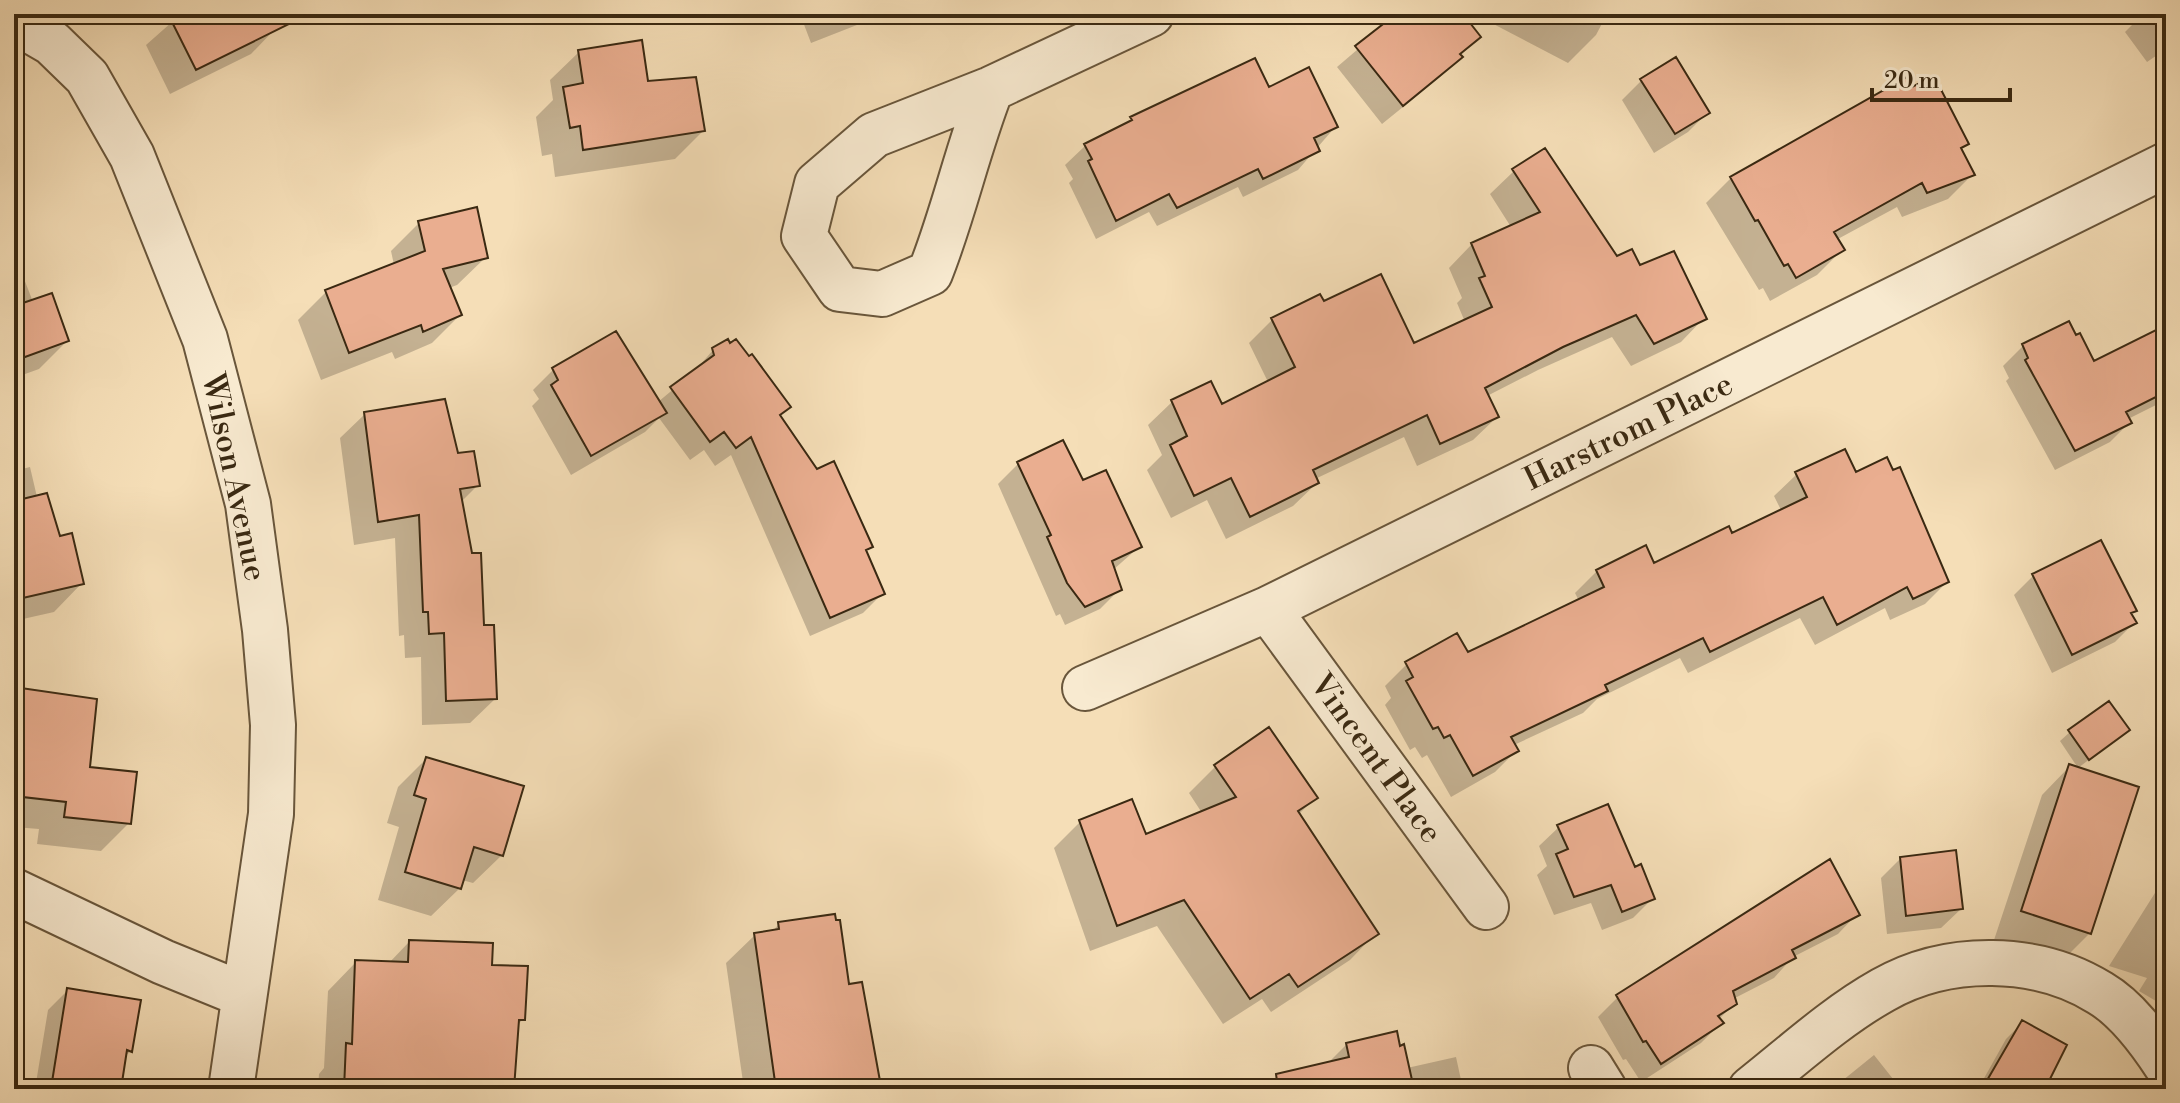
<svg xmlns="http://www.w3.org/2000/svg" width="2180" height="1103" viewBox="0 0 2180 1103" font-family="'Libre Bodoni',serif">
<rect width="100%" height="100%" fill="#f5deb7"/>
<filter id="stains"><feTurbulence type="fractalNoise" baseFrequency=".0025" numOctaves="4"/><feColorMatrix values="0 0 0 0 .2 0 0 0 0 .09 0 0 0 0 .02 0 0 0 .5 -.17"/></filter>
<radialGradient id="worn" r=".72"><stop offset=".6" stop-color="#630" stop-opacity="0"/><stop offset="1" stop-color="#630" stop-opacity=".3"/></radialGradient>
<path fill="#0003" d="M181,14H269L276,28L251,54L170,94L146,45Z
M800,14H871L862,23L811,43Z
M1399,14H1459L1478,37L1440,77L1382,124L1337,67Z
M1481,14H1607L1596,35L1568,63L1480,17Z
M2143,14H2166V49L2147,62L2125,32Z
M579,52L646,83L703,131L675,159L555,177L552,154L542,156L536,117L553,100L550,80Z
M1642,80L1708,112L1688,132L1654,153L1622,100Z
M1268,89L1336,126L1298,170L1243,197L1238,187L1157,226L1149,212L1096,239L1069,183L1073,179L1065,165L1085,146L1123,127L1132,118Z
M1911,90L1966,144L1960,150L1972,175L1948,199L1902,217L1897,207L1836,240L1842,250L1817,275L1770,301L1763,288L1759,290L1706,203L1731,178Z
M1514,171L1616,258L1639,267L1704,318L1681,342L1631,366L1612,337L1538,370L1487,396L1497,417L1473,440L1417,466L1404,437L1315,479L1317,483L1293,506L1226,539L1207,500L1171,518L1147,470L1162,455L1148,425L1172,402L1210,383L1221,407L1268,382L1249,343L1272,320L1323,303L1413,346L1465,322L1457,303L1462,298L1449,268L1472,244L1511,227L1490,194Z
M419,223L486,257L457,285L449,288L460,315L432,343L395,359L392,352L321,380L298,320L326,292L394,265L391,251Z
M14,253L33,302L67,341L39,369L14,378Z
M2068,323L2093,364L2166,339V400L2128,419L2129,423L2110,442L2055,470L2006,381L2009,378L2003,366L2023,346Z
M616,334L658,402L694,372L713,350L788,407L779,417L870,547L865,552L883,593L863,613L810,636L731,455L715,466L704,450L690,460L659,418L645,432L571,475L532,406L539,399L533,390L553,370Z
M365,414L456,456L478,485L460,503L495,699L470,723L422,725L421,657L405,658L404,635L399,636L395,538L354,545L340,438Z
M1062,443L1082,483L1139,547L1113,570L1119,590L1100,609L1065,625L1060,614L1056,616L998,484L1018,464Z
M30,467L37,497L82,583L54,612L14,621V471Z
M1797,474H1855L1947,582L1925,604L1890,620L1885,608L1815,645L1800,618L1688,673L1680,658L1597,699L1583,713L1514,745L1517,750L1495,772L1451,797L1427,755L1422,758L1415,747L1410,750L1385,705L1391,698L1385,686L1407,664L1467,655L1579,601L1575,593L1597,571L1653,565L1782,512L1774,496Z
M2034,575L2134,610L2130,615L2134,623L2115,642L2052,673L2014,595Z
M14,690L88,769L129,823L101,851L37,844L39,829L14,827Z
M1269,730L1315,798L1298,815L1376,933L1350,960L1271,1012L1262,999L1223,1024L1157,926L1090,951L1054,848L1080,822L1144,837L1202,813L1189,793L1215,767Z
M2128,730L2078,768L2060,741L2070,732Z
M426,759L502,855L473,883L462,880L460,888L431,916L378,900L399,827L387,823L398,787Z
M2070,766L2090,933L2061,962L1994,940L2042,795Z
M1559,827L1634,870L1653,898L1633,918L1602,930L1591,903L1554,915L1537,875L1547,866L1539,846Z
M1900,859L1961,909L1941,928L1887,934L1881,878Z
M2165,877L2166,876V1007L2139,991L2147,978L2109,966Z
M1857,914L1838,934L1793,957L1774,978L1733,999L1735,1003L1718,1020L1721,1023L1701,1043L1641,1082L1626,1059L1623,1060L1598,1017L1618,997Z
M779,924L847,986L868,1011L878,1080L869,1089H744L726,963L755,935L771,933Z
M409,942L490,967L523,1019L517,1026L512,1089H318L319,1074L324,1068L328,991L356,962L388,964Z
M68,990L131,1051L124,1057L119,1089H35L48,1010Z
M2023,1022L2041,1089H1978L2006,1039Z
M1347,1044L1407,1068L1456,1057L1463,1089H1279L1327,1064Z
M1874,1055L1901,1089H1832Z"/>
<path fill="#eaae90" stroke="#3a2912" stroke-width="2" d="M168,14H309L196,70Z
M1396,14H1463L1481,37L1460,54L1463,57L1403,106L1355,46Z
M642,40L648,81L696,77L705,131L583,150L580,126L570,128L563,87L583,83L578,50Z
M1676,57L1710,113L1675,134L1640,79Z
M1255,58L1269,87L1309,67L1338,127L1314,138L1320,151L1263,179L1258,169L1177,208L1169,194L1116,221L1088,161L1092,159L1084,144L1132,120L1130,117Z
M1934,76L1969,144L1961,148L1975,175L1927,193L1922,183L1834,232L1845,250L1796,278L1788,264L1784,266L1758,220L1755,221L1730,177L1907,77L1912,87Z
M1545,148L1617,256L1632,249L1640,265L1674,251L1707,319L1654,344L1636,315L1563,347L1485,388L1499,417L1440,444L1427,415L1313,470L1319,483L1250,517L1231,478L1194,496L1170,445L1187,436L1171,400L1211,381L1222,404L1295,367L1271,318L1320,294L1324,301L1381,274L1414,343L1492,307L1479,278L1485,276L1471,243L1540,212L1512,169Z
M477,207L488,258L443,269L462,315L423,332L421,325L349,353L325,290L425,251L418,221Z
M52,293L69,341L14,361V306Z
M2069,321L2076,335L2080,333L2094,361L2166,325V392L2126,412L2132,423L2075,451L2025,360L2028,358L2022,344Z
M616,331L667,413L591,456L551,385L558,380L552,368Z
M728,339L730,343L736,339L749,356L752,354L791,407L780,415L817,469L834,461L873,547L866,550L885,594L830,618L751,437L736,448L724,432L710,442L670,387L714,355L712,348Z
M445,399L458,453L474,451L480,486L460,489L472,553H481L484,625H494L497,699L446,701L444,633L429,634L428,612H423L419,515L378,522L364,412Z
M1063,440L1083,480L1106,470L1142,547L1112,561L1122,590L1085,607L1067,583L1047,537L1051,535L1017,462Z
M1845,449L1856,472L1887,457L1893,470L1900,467L1949,582L1913,599L1907,587L1837,625L1823,597L1710,652L1703,638L1605,685L1608,691L1511,737L1519,751L1473,776L1450,735L1444,738L1438,727L1433,729L1406,681L1413,677L1405,662L1457,633L1468,652L1604,587L1596,570L1646,545L1654,563L1729,526L1732,533L1807,497L1795,472Z
M47,493L60,536L72,533L84,584L14,600V501Z
M2101,540L2137,611L2131,613L2137,623L2072,655L2032,574Z
M14,687L97,699L90,767L137,772L131,824L64,817L66,802L14,796Z
M2109,701L2130,730L2089,760L2068,730Z
M1269,727L1318,798L1298,811L1379,934L1298,987L1289,974L1250,999L1184,900L1117,926L1079,820L1132,799L1146,834L1236,797L1214,765Z
M426,757L524,786L503,856L474,847L461,889L405,872L426,799L414,795Z
M2069,764L2139,787L2091,934L2021,911Z
M1608,804L1635,867L1641,864L1655,899L1622,912L1611,885L1574,897L1556,854L1568,849L1557,825Z
M1956,850L1963,909L1906,916L1900,857Z
M1830,859L1860,915L1792,950L1796,958L1733,991L1737,1004L1718,1016L1724,1023L1661,1064L1646,1041L1643,1042L1616,995Z
M835,914L836,920H840L849,984L862,982L880,1081L823,1089H776L754,933L779,929L778,922Z
M409,940L493,943L492,965L528,966L525,1020H519L514,1089H344L346,1043L352,1044L355,960L408,962Z
M67,988L141,1000L132,1052L127,1050L121,1089H67L68,1085L52,1082Z
M2022,1020L2067,1045L2045,1089H1982Z
M1397,1031L1400,1046L1404,1044L1414,1089H1278L1276,1074L1349,1057L1346,1043Z"/>
<g fill="none" stroke-linecap="round" stroke-linejoin="round">
<g stroke="#69563b" stroke-width="48">
<path id="minor" d="M14,21L52,43L87,77L132,156L205,339L248,504L265,630L273,725L271,814L231,1089
M991,89C967,150 954,213 930,273L882,294L840,289L804,236L817,184L874,135L991,89L1151,14
M1268,609L1486,907
M1085,688L1268,609L2166,165
M14,891L163,962L244,995
M1591,1068L1604,1089
M1751,1089C1794,1055 1835,1017 1883,990C1948,953 2037,954 2100,993C2127,1009 2149,1039 2166,1065"/>
</g>
<use href="#minor" stroke="#f8ead0" stroke-width="44"/>
</g>
<g text-anchor="middle" stroke-width="6" stroke-linejoin="round" paint-order="stroke">
<g font-size="32" fill="#3a2912" stroke="#f8ead0">
<text transform="translate(1628 431) rotate(-26)" y="11">Harstrom Place</text>
<text transform="translate(235 477) rotate(78)" y="11">Wilson Avenue</text>
<text transform="translate(1377 758) rotate(54)" y="11">Vincent Place</text>
</g>
</g>
<rect width="2180" height="1103" fill="none" stroke="#f5deb7" stroke-width="48"/>
<rect x="16" y="16" width="2148" height="1071" fill="none" stroke="#3a2912" stroke-width="4"/>
<rect x="24" y="24" width="2132" height="1055" fill="none" stroke="#3a2912" stroke-width="2"/>
<path d="M1872 88v12h138v-12" fill="none" stroke="#3a2912" stroke-width="4"/>
<text x="1884" y="88" font-size="24" fill="#3a2912" stroke="#f8ead0" stroke-width="6" paint-order="stroke">20 m</text>
<rect width="100%" height="100%" filter="url(#stains)"/>
<rect width="100%" height="100%" fill="url(#worn)"/>
</svg>
